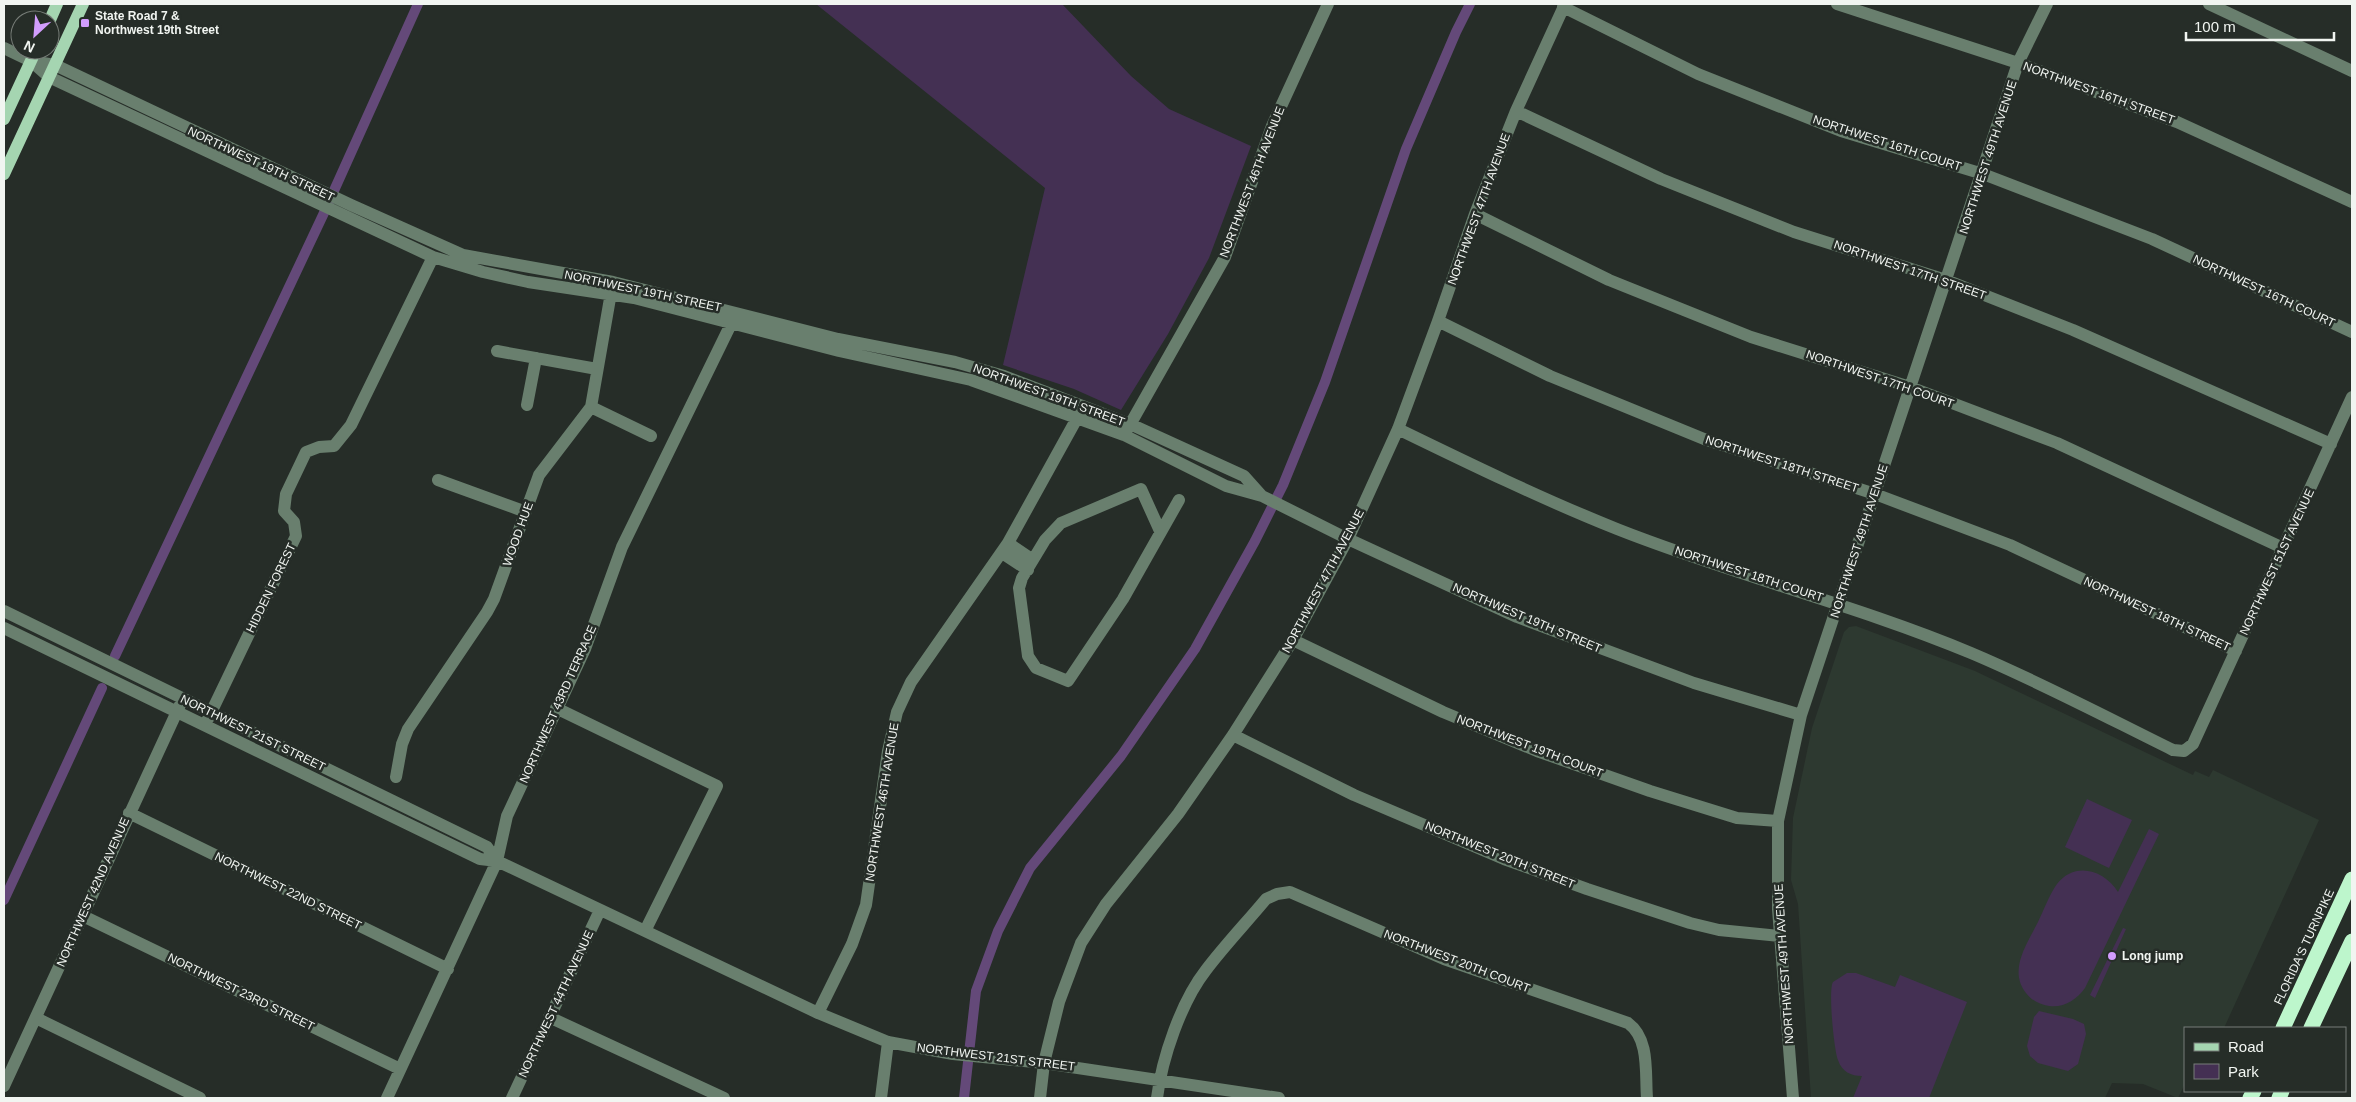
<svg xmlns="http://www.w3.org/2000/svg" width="2356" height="1102" viewBox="0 0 2356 1102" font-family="Helvetica,sans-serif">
<rect width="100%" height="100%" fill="#262d28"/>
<path fill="#2d3930" d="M1856,626L1975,671L2193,775L2195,771L2209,777L2213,770L2319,820L2224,1028H2185V1084L2178,1098L2143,1084L2112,1083L2105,1098H1811L1798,904L1791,880L1793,818L1812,728L1844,632L1849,627Z"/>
<path fill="#443053" d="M816,4H1062L1131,76L1169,109L1251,146L1209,258L1168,334L1121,410L1074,389L1003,365L1045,188Z
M2087,799L2132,820L2109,868L2065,847Z
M2149,829L2159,834L2085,988C2076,1000 2064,1008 2049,1006C2040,1005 2031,1000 2026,993C2008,970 2027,944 2038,922C2044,910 2049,895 2057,884C2075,861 2104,870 2118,892Z
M2123,928L2126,929L2095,998L2090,995Z
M1847,973H1856L1895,987L1900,975L1967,1002L1929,1098H1853L1862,1076C1851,1076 1842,1072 1838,1060C1834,1050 1828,990 1833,982Z
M2039,1011L2073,1019L2084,1024L2086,1034L2078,1064L2068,1071L2038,1063L2030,1056L2027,1046L2034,1017Z"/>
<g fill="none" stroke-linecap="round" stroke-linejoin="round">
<path stroke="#644979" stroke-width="10" d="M115,656L323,215L418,4
M4,900L102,688
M964,1098L976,991L998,931L1030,868L1121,756L1195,649L1255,541L1283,485L1325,382L1406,149L1456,32L1470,4"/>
<path stroke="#697f6e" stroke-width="12" d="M1837,4L2018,63L2177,122L2352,202
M2209,4L2352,71
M1563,7L1698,74L1841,131L1983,174L2152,239L2352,332
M4,48L31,61L49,77L433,257L483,272L528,282L634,298L839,351L971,380L1124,435L1226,486L1262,496L1348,539L1517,617L1694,683L1801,715
M31,61L55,65L351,205L463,255L613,282L838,339L955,362L1004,376L1130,424L1244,476L1261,495
M1516,111L1661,179L1794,232L1946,280L2073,330L2331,444
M1475,214L1609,280L1751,337L1910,387L2057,443L2283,548
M1438,321L1550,376L1704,439L1875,494L2010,545L2236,651
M497,351L597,369
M527,405L536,358
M591,407L651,436
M1398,429C1470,464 1542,499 1617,529C1733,575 1856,605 1971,653C2040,682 2106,717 2173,750L2184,751L2193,744L2352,397
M1127,430L1225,257L1272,126L1328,4
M438,480L526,512
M1160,531L1141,489L1061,523L1045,540L1022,578L1019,588L1028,656L1036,668L1068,681L1123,599L1179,500
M1008,543L1033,560
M1002,553L1028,570
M4,611L487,847L497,861
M4,628L480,859L497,861L818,1013L888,1042L953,1054L1044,1063L1279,1098
M1293,640L1443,712L1537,751L1650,791L1737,818L1778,821
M556,708L717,786L645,931
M208,719L296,536L294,522L284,511L286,494L306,452L319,447L334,446L351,425L433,257
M1233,735L1354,795L1504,859L1587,889L1690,923L1719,930L1780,936
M396,777L402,744L408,729L487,612L494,599L539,475L591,407L612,287
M129,813L448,969
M83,916L400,1069
M818,1013L852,944L866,905L888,751L897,712L911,682L1008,543L1081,411
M549,1017L724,1098
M36,1018L200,1098
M4,1086L180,705
M387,1098L497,861L507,816L585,649L622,547L732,322L733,316
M512,1098L600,910
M881,1098L888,1042
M1040,1098L1044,1063L1059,1002L1081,943L1106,904L1178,814L1233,735L1293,640L1348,539L1398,429L1438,321L1475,214L1516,111L1565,4
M1157,1098C1162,1058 1181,1002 1206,970C1225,945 1246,923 1266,899L1277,894L1290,892L1444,959L1628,1023C1650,1039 1645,1073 1647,1098
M1793,1098L1778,909V821L1801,715L2018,63L2047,4"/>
<path stroke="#a5d5b1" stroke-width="12" d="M50,20L57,4
M4,119L36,50
M4,174L83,4"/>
<path stroke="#bdf6cc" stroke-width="15" d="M2283,1028L2352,879
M2311,1028L2352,941
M2250,1098L2254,1091
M2279,1098L2282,1091"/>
</g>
<g fill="#d29dfd" stroke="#262d28" stroke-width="2">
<rect x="80" y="18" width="10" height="10" rx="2.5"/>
<circle cx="2112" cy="956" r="5"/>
</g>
<g text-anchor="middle" stroke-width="5" stroke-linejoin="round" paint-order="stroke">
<g font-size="12" font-weight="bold" fill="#f1f5f1" stroke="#262d28" text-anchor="start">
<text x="95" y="20">State Road 7 &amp;<tspan x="95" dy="14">Northwest 19th Street</tspan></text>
<text x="2122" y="960">Long jump</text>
</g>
<g font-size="12" fill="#f1f5f1" stroke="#262d28">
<text transform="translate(2099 93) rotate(20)" y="4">NORTHWEST 16TH STREET</text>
<text transform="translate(1887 143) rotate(18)" y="4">NORTHWEST 16TH COURT</text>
<text transform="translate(1988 157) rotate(-72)" y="4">NORTHWEST 49TH AVENUE</text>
<text transform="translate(261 164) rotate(25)" y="4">NORTHWEST 19TH STREET</text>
<text transform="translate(1252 182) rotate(-69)" y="4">NORTHWEST 46TH AVENUE</text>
<text transform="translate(1479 209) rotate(-70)" y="4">NORTHWEST 47TH AVENUE</text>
<text transform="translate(1910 270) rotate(19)" y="4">NORTHWEST 17TH STREET</text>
<text transform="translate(643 291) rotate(12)" y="4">NORTHWEST 19TH STREET</text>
<text transform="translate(2264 291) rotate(25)" y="4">NORTHWEST 16TH COURT</text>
<text transform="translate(1880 379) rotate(19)" y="4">NORTHWEST 17TH COURT</text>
<text transform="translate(1049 395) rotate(20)" y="4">NORTHWEST 19TH STREET</text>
<text transform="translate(1782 464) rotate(18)" y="4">NORTHWEST 18TH STREET</text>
<text transform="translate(518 534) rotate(-70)" y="4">WOOD HUE</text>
<text transform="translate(1859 541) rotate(-72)" y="4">NORTHWEST 49TH AVENUE</text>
<text transform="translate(2277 562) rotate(-65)" y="4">NORTHWEST 51ST AVENUE</text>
<text transform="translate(1749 574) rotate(18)" y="4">NORTHWEST 18TH COURT</text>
<text transform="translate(1323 581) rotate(-62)" y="4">NORTHWEST 47TH AVENUE</text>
<text transform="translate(271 588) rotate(-64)" y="4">HIDDEN FOREST</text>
<text transform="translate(2157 614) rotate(25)" y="4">NORTHWEST 18TH STREET</text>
<text transform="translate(1527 618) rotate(23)" y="4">NORTHWEST 19TH STREET</text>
<text transform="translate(558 704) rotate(-66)" y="4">NORTHWEST 43RD TERRACE</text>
<text transform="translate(253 733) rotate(26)" y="4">NORTHWEST 21ST STREET</text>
<text transform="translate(1530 746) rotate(21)" y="4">NORTHWEST 19TH COURT</text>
<text transform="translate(882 802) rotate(-81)" y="4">NORTHWEST 46TH AVENUE</text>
<text transform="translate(1500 855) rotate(22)" y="4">NORTHWEST 20TH STREET</text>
<text transform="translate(288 891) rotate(26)" y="4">NORTHWEST 22ND STREET</text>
<text transform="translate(93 892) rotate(-66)" y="4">NORTHWEST 42ND AVENUE</text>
<text transform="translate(2304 947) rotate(-65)" y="4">FLORIDA'S TURNPIKE</text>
<text transform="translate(1457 961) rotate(21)" y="4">NORTHWEST 20TH COURT</text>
<text transform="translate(1784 964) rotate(-94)" y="4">NORTHWEST 49TH AVENUE</text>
<text transform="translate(241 992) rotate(26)" y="4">NORTHWEST 23RD STREET</text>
<text transform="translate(556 1004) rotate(-65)" y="4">NORTHWEST 44TH AVENUE</text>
<text transform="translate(996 1057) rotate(7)" y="4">NORTHWEST 21ST STREET</text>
</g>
</g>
<rect width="2356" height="1102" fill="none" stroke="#f1f5f1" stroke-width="10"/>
<rect x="2184" y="1027" width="162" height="65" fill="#262d28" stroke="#777d78"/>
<rect x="2194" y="1043" width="25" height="8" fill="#a5d5b1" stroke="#777d78"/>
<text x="2228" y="1052" font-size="15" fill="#f1f5f1">Road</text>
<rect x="2194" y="1064" width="25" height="15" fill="#443053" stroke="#777d78"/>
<text x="2228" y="1077" font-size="15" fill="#f1f5f1">Park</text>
<g transform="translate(35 35) rotate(206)"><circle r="24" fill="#262d28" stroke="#777d78"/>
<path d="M0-4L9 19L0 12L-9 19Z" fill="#d29dfd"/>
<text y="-8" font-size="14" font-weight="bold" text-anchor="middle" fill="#f1f5f1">N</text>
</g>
<path d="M2186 32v8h148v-8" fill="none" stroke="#f1f5f1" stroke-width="2.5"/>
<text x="2194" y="32" font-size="15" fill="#f1f5f1" stroke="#262d28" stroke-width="4" paint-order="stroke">100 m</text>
</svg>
